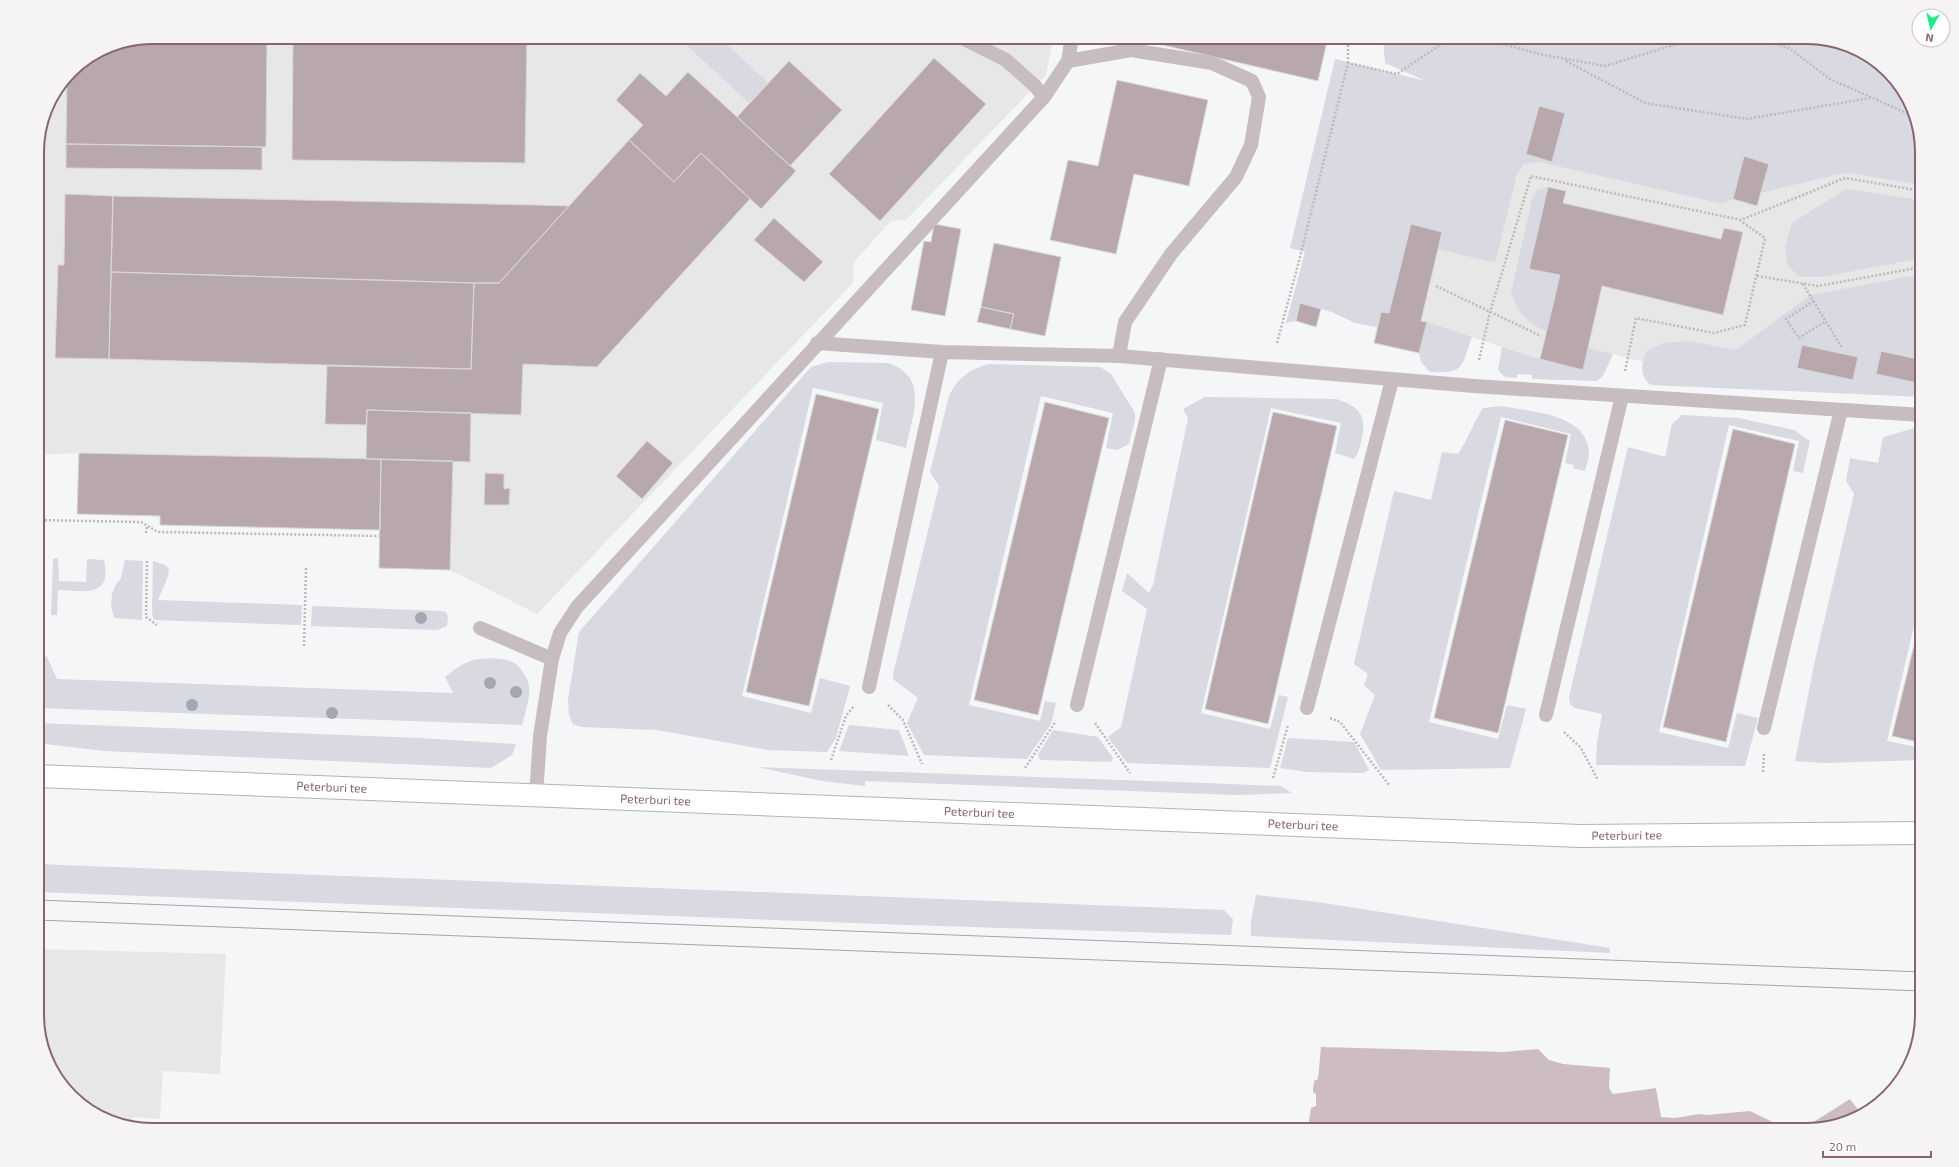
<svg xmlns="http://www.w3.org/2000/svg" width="1959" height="1167" viewBox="0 0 1959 1167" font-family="'Exo 2',sans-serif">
<rect width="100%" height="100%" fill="#f4f6f7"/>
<path fill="#e7e7e8" d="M152,37H1053L1046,75L906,220L891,221L854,262L853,283L537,614L450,570L379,568V530L160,525V516L77,514L78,453L37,455V145L46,108L71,71L108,46Z
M1449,65L1922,170V384L1876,374L1853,380L1691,374L1588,348L1583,370L1540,359L1421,321L1442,232L1411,224Z
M37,949L226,954L220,1074L163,1071L160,1119L133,1117V1125L94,1114L53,1073L37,1022Z"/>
<path fill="#d8d9e1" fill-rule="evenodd" d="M678,37H719L768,83L749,103Z
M1383,37H1807L1865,53L1906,94L1922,145V185L1849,173L1835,175L1761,193L1769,164L1744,157L1733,199L1723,204L1540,162L1524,164L1517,174L1495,263L1438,249L1442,232L1411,224L1389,313L1381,312L1377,327L1355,323L1332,312L1300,303L1296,321L1286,323L1305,252L1290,248L1335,59L1426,81L1385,63ZM1539,106L1565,113L1552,161L1526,154Z
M1548,187L1530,268L1560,275L1547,332L1532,324L1518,310L1511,293L1532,199L1537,190Z
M1846,189L1922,200V258L1823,277H1800L1788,266L1785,248L1792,223Z
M1922,274V360L1882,351L1876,374L1922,384V397L1651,385C1639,376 1641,364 1647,351L1663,343L1689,341L1736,350L1810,295ZM1802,345L1858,357L1853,380L1797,368Z
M1427,322L1472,337C1461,367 1465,374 1430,372L1421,362L1419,353Z
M1502,347L1540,359L1582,369L1588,348L1613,354L1603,376L1597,381L1532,379V375L1517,374V378L1505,377L1498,370Z
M828,362L888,363C930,377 912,415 906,448L876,440L883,403L813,388L742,696L811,713L820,678L850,686L836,738L827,752L768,750L657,730L581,727L573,724L569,716L568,699L579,632L811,367Z
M989,364L1100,367L1111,374L1135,413V420L1129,444L1117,450L1106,448L1113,413L1041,396L969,705L1040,721L1045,701L1056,703L1051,724L1027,759L924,755L907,723L918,698L894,680L893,674L939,486L930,472L949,396C957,378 970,369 989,364Z
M1205,397L1336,399C1358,406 1367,414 1362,438C1360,446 1359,452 1354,459L1335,453L1341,423L1271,408L1201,713L1270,729L1279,695L1288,697L1270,768L1127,763L1108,737L1121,727L1147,609L1122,591L1127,573L1149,593L1153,585L1188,418L1183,409Z
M1501,406C1531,412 1587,413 1589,453C1589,459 1586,466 1585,471L1573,468L1574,465L1565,463L1571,434L1501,417L1429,722L1498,739L1507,705L1526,709L1510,768L1381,770L1360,734L1375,695L1364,685L1368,674L1354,664L1394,491L1431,500L1442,452L1458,454C1468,440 1473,423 1483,408Z
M1682,415L1739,418L1794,430L1810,441L1803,473L1793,471L1799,441L1729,425L1659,732L1728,748L1737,713L1758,718L1745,766L1596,765L1597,743L1602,714L1575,708L1570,704L1569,697L1624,464L1628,447L1665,457L1672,424Z
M1922,426V592L1887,741L1922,748V760L1824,763L1795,761L1815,660L1854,494L1846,481L1850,458L1878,463L1883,437Z
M58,558L59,581L86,582L87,559L104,560C112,598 85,591 58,590L57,615H51L53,559Z
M125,560L143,561L142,620L114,618L111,605L112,594L115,586L121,578Z
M153,561L165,565L169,569L168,576L158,600L302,605L301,625L154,620L152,613Z
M312,606L441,611L446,612L448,616L447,626L437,630L311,626Z
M42,654L47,657L57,679L453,693L445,677C453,671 460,665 468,662C480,657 503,657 514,663C520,666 526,676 528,682C532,694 525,713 522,725L37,708V656Z
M37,723L420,738L516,744L512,755L491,768L104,751L37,743Z
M849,725L899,730L909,756L839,751Z
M1053,730L1098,737L1113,758L1111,762L1040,760L1038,755Z
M1288,738L1354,742L1369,770L1363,773L1307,772L1280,768Z
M757,767L1205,783L1280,786L1292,793L1236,795L865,781V786L822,781Z
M37,864L1224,910L1233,919L1231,935L908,925L37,892Z
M1256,895L1317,902L1610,948V953L1251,936V921Z"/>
<path fill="#cdbcc4" d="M1321,1047L1504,1052L1538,1049L1549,1060L1563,1064L1610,1068L1609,1088L1613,1094L1656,1088L1661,1117L1675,1118L1699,1114L1707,1115L1750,1111L1789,1130H1310L1308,1127L1311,1108L1316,1106V1094L1313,1092L1314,1081L1318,1079Z
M1850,1099L1862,1115L1807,1130H1801Z"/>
<path fill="#b8a8ae" stroke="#d6d8d9" d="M152,37H267L266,147L66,144L67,77L71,70L108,46Z
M293,37H527L525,163L292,160Z
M1128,37H1328L1318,81Z
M934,58L986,104L880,221L829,174Z
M789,61L842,110L790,166L737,117Z
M688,72L796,171L761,209L701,153L674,182L629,140L643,125L616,100L640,73L666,96Z
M1117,80L1208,100L1189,186L1134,174L1116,254L1050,240L1068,160L1098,166Z
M1539,106L1565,113L1552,162L1526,154Z
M629,140L674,182L701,153L750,199L597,367L523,364L521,415L367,410L366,425L325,424L327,366L471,369L474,283H499Z
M66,144L262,147V170L66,168Z
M1744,156L1769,164L1757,206L1733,199Z
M1548,187L1566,191L1563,203L1721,239L1724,228L1743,232L1723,315L1602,286L1583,370L1540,359L1560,275L1529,269Z
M65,194L113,196L109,359L55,358L58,265H64Z
M113,196L536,205L569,206L499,283H474L111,272Z
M774,218L823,262L804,282L754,240Z
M934,224L961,229L945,316L911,310L924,241L931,242Z
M1411,224L1442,232L1421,321L1427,322L1419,353L1374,343L1381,312L1389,313Z
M994,243L1061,257L1045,336L1010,329L1014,314L981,307Z
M111,272L474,283L471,369L109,359Z
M1300,303L1321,309L1316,327L1296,321Z
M981,307L1014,314L1010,329L977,322Z
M1802,345L1858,357L1853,380L1797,368Z
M1881,351L1922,360V384L1876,374Z
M816,394L879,409L809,706L746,692Z
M1045,402L1109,418L1038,715L974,700Z
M367,410L471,413L470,462L366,459Z
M1273,412L1337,426L1268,724L1205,709Z
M1505,420L1568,435L1498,733L1434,718Z
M1733,429L1795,444L1726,742L1663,727Z
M647,441L673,463L642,499L616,476Z
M79,453L381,459L380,530L160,525V516L77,514Z
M381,459L453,461L450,570L379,568Z
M485,473L504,474V489L510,488L509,505H484Z
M1922,612V743L1892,736Z"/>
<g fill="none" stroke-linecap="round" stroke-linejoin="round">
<g stroke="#bab1b4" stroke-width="24">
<g id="highway">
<path id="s1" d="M37,776L1580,836L1922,833"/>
</g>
</g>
<path stroke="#bfb8ba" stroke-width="2.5" stroke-dasharray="2 2" stroke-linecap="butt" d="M1348,37V63
M1753,37L1789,48L1830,79L1913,116
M1566,61L1645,103L1747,119L1870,98
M1757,276L1818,286L1922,267
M1803,284L1842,348
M1436,286L1541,336
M1814,301L1786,319L1799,338L1826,321
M1277,343L1299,261L1348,63L1397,74L1446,41L1460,39L1479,37L1539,54L1605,66L1694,39L1714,37
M1479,360L1490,312L1531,176L1741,220L1845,178L1922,191
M1625,371L1636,318L1714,333L1745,325L1765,238L1741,221
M37,520L141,522L158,532L379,536
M146,533L147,526
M147,561L146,617L157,625
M304,646L306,566
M888,705L903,720L922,764
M1330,718L1340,722L1390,786
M1095,723L1130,773
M1564,732L1581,748L1598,780
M831,760L846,716L854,706
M1025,768L1056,721
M1763,772L1764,754
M1273,778L1288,725"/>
<path stroke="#c7bdc0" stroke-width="14" d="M1068,61L1131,50L1212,63L1252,81L1259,97L1251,145L1236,177L1171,254L1125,322L1119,356
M1044,97L1068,61L1072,37
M817,343L942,352L1119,356L1474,386L1922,415
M480,628L552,659
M869,687L942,352
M1077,705L1161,359
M1307,708L1392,380
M1546,715L1622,396
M1764,728L1841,410
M536,796L540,736L552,659L560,633L577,607L1044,97L1035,86L1006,60L960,37"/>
<use href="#highway" stroke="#fff" stroke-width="22"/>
<path stroke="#afa1a5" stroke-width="1" d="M37,900L1922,972
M37,920L1922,991"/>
</g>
<g fill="#a5a6b4">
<circle cx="421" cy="618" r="6"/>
<circle cx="490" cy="683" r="6"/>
<circle cx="516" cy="692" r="6"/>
<circle cx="192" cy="705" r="6"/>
<circle cx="332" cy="713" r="6"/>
</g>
<g text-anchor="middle" stroke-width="4" stroke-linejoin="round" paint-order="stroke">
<g font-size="12" fill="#87646f" stroke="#fff">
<text dy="4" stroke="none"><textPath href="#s1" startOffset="295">Peterburi tee</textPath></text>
<text dy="4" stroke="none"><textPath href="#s1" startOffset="619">Peterburi tee</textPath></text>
<text dy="4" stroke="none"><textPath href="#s1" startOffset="943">Peterburi tee</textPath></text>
<text dy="4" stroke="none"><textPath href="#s1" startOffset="1267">Peterburi tee</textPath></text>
<text dy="4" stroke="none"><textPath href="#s1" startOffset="1591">Peterburi tee</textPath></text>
</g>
</g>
<path d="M0 0H1959V1167H0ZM152 44H1807A108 108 0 0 1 1915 152V1015A108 108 0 0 1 1807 1123H152A108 108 0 0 1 44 1015V152A108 108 0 0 1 152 44Z" fill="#f5f3f3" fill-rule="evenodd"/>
<path fill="none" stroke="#87646f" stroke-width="2" d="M152 44H1807A108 108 0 0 1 1915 152V1015A108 108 0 0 1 1807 1123H152A108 108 0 0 1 44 1015V152A108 108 0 0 1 152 44Z"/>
<g transform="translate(1931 28) rotate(188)"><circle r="19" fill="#ffffff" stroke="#cfc1c5"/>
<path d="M0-3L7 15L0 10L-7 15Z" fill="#1dee83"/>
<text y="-6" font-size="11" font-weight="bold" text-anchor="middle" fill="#87646f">N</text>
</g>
<path d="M1823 1151v6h108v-6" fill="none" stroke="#87646f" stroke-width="2"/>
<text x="1829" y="1151" font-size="12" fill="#87646f" stroke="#ffffff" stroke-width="3" paint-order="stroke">20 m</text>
</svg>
